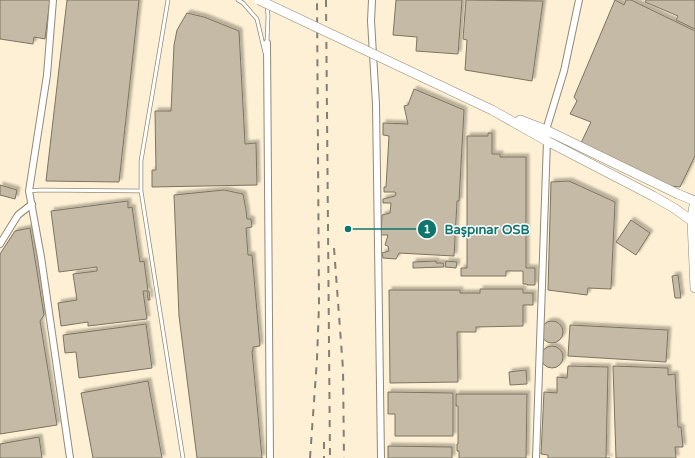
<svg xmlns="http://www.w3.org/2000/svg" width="695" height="458" viewBox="0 0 695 458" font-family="'Varela Round',sans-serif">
<defs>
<filter id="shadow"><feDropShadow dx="3" dy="-3" stdDeviation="1" flood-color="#0004"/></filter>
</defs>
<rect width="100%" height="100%" fill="#fdf7eb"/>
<path fill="#fdf0d4" d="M0,0H695V458H0Z"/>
<path fill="#c4baa6" stroke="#7d7461" filter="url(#shadow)" d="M0,0H50L45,39L34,37L33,44L0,39Z
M67,0H139L119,182L46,181Z
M396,0H462L458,54L416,51L417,37L393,35Z
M466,0L543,1L532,81L465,70L467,40L463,39Z
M615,0L624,5L626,0H631L695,31V156L680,187L669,186L581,143L591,122L570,114L577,101L574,97Z
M646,0H695V29L676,20L678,16L645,2Z
M187,13L204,17L239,31L245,144L256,143L257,185L152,187V170H156L155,111H171L174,45L177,30Z
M414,89L464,110L459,201H457L454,256L399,253L396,259L383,258L382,253L389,251L388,246L385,245L388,235H381L382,215L390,213L391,203H383V199L395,196L396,194L395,192H384V187H386L389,136L383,135V123L408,124L404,106L408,105Z
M488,133H492V154H500V157H526V268H535V285H527V284H523V271H506V276H461V268H467V136H488Z
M569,181L615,202L611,289L588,288L587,295L548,290L551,182Z
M0,185L17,190L15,199L0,195Z
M224,190L243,194L246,210L247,219H251L252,227L246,228L248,255H252L260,346L253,347V351H252L262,458H197L179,316L174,195Z
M128,201V208L132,207L140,262L144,261L148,291H149L150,300H148L147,291H143L147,319L88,326V322L61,326L58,303L77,300L73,274L97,271V267L59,272L51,211Z
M631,220L650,233L636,255L616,242Z
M30,228L44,315L40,321L57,425L0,434V254L15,231Z
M436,261V263H443L444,267L413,268V262Z
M446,261L457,262L456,268L445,267Z
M678,275L681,298H675L672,276Z
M480,289H523V293H533V305H523V326L476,327V332H457L458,382L390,383L389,290H460V293H480Z
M541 332a11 11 0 1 1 22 0a11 11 0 1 1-22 0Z
M146,324L152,368L79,378L76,352L65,353L63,335Z
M570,325L668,330L666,362L568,356Z
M541 357a11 11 0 1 1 22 0a11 11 0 1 1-22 0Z
M568,366L608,367L606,458H610H548V455L541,454L544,392L557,393V377L567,378Z
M613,366L668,368V375L675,374L678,427H681L683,447H675L676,458H616Z
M526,370L527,384L510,385L509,372Z
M148,381L162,458H93L81,393Z
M388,392L453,393V436H395V414H388Z
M456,394H527L526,458H459V451H457V444H458V406H456Z
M39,437L42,458H0V444Z
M388,446L452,447V458H388Z"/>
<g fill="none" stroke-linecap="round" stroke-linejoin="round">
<g stroke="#928976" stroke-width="4.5">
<path id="lane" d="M168,0L141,161V191L183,458
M238,0L243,3L257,19L265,53
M267,6L268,16L267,43
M29,191L40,190L141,191"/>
</g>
<g stroke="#928976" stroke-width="8">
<path id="street" d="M53,0L47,75L29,191L41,257L70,458
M372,0L371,21L376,104L381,458
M267,43L270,458
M0,244L18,215L32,204
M536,458L547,141L546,130L564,71L579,0"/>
</g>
<g stroke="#928976" stroke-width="10">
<path id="secondary" d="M492,110L547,141L653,196L674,208L692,221H695
M520,120L546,130L678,194L695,201
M695,201L693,211L692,221L695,288"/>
</g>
<use href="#lane" stroke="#fff" stroke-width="3"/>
<use href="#street" stroke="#fff" stroke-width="6"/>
<use href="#secondary" stroke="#fff" stroke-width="9"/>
<path stroke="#847f75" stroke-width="2" stroke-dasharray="7 7" stroke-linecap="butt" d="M326,0L330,458
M334,248L343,369L344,458
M324,442V458
M310,458L317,359L319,305L317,0"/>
<g stroke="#928976" stroke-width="10" stroke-linecap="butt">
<path id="secondary-bridge" d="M259,0L492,110"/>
</g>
<use href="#secondary-bridge" stroke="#fff" stroke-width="9"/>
</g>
<path fill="none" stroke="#0f766e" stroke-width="1.5" d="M348 229L427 229"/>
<g fill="#0f766e" stroke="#fff" stroke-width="1.5">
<circle cx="348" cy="229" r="4"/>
<circle cx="427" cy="229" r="10"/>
</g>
<g font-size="12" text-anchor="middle" font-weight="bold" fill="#fff">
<text x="427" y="233">1</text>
</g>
<g font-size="13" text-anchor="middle" font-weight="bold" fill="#0f766e" stroke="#fff" stroke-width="3" stroke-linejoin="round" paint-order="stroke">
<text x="487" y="234">Başpınar OSB</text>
</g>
</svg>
